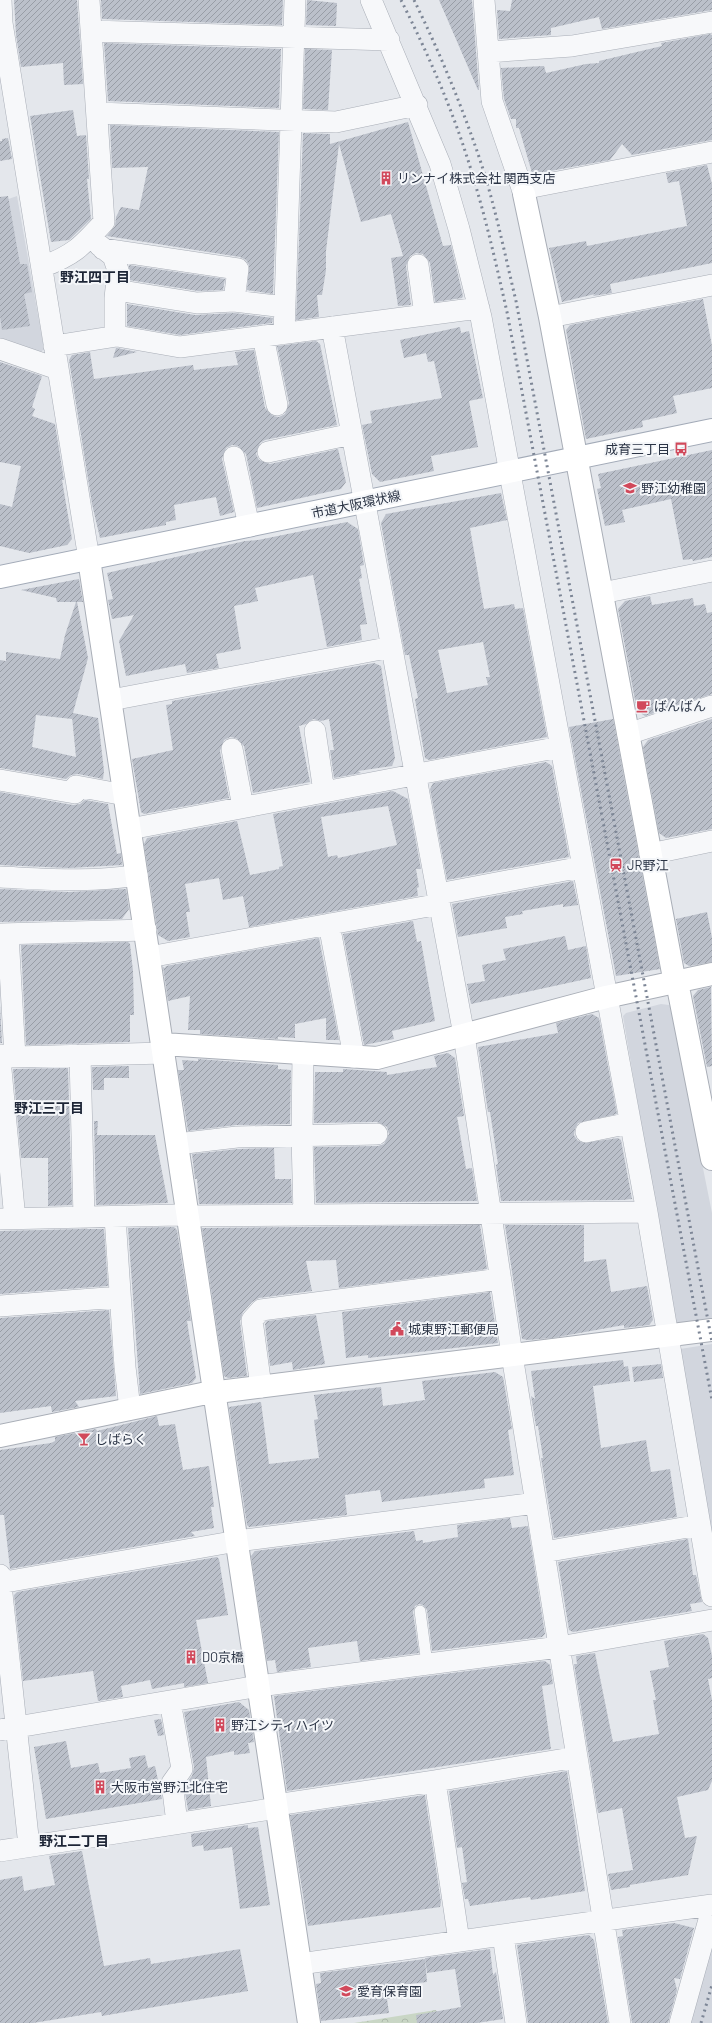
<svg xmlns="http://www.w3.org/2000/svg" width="712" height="2023" viewBox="0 0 712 2023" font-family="Barlow,'Noto Sans JP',sans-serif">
<defs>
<pattern id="park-crowns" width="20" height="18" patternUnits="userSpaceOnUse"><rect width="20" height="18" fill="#c9d6c5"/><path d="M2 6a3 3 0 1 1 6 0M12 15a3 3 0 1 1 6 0" fill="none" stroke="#adb8ab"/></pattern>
<pattern id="building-hatch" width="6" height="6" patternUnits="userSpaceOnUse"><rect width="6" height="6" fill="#bbc0ca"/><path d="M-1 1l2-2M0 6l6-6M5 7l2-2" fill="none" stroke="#989da6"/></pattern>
</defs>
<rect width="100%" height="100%" fill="#e4e7ec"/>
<path fill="#d2d6de" d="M17,196L44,349L37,356L0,343V202Z
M661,1004L669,1005L671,1008L712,1213V1320L675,1326L623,1016L626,1013Z
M712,1344V1536L680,1349Z
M712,1939V2023H689Z"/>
<path fill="url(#park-crowns)" d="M436,2010L438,2023H354Z"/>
<path fill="url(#building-hatch)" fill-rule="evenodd" d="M14,0H77L83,84L64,85L63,63L21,67L16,35Z
M101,0H283L282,25L102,19Z
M307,0L337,3L336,26L306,25Z
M439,0H472L479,90H478Z
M512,0H712V10L602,29L599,17L551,28V35L499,39L497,10L510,11Z
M710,34L712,35V140L632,155L622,144L610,160L534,174L532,173L519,128H516V119H511L504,99L501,68L544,66L546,73L586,64L599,63V61L662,46L661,43Z
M104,43L281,49L279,108L108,101Z
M305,49L332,50L328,110L303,109Z
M73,110L77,136L86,135L89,179H87L91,219L69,240L51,242L30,116Z
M408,122L443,246L451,245L463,296L462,298L435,302L430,263L423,254L416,253L410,256L406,266L411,305L398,306L391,258L403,256L391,214L361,222L339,144L326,251V270L322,295H317L319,317L296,320L303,133L330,134V144Z
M110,125L279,132L273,294L247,290L249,265L246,260L240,257L107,236L115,226L116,217L121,207L139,210L148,167L112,168Z
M8,138L12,159L0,161V141H2V139Z
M707,165L712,184V263L610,284L612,293L593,296L595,294L562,302L549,248L586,241L587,246L687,226L679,181L668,183L666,173Z
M8,196L20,264H27L32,292L24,294L30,326L2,330L0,316V197Z
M129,265L225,279L223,290L198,291L129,280Z
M703,299L712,346V388L673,396L677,413L642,421L643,427L586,439L566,330L570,325Z
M127,304L195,315L234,313L273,318L272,323L180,335L127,326Z
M460,327L461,333L469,331L483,398L469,401L478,447L431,456L434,471L380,482L372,474L362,425L372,423L370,411L442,398L434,361L428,362L426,353L404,358L400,340Z
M316,341L320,344L337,425L265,440L260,443L256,454L259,460L270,464L338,449L346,482L341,489L257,508L246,454L238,446L232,445L226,448L222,459L234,512L220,516L216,497L174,505L176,520L166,522V525L100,538L92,504L69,360L72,355L90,352L94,379L193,365L194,370L238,365L235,352L254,350L265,408L273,416L279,417L285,414L289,403L277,346Z
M116,348H117L137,352L113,358Z
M0,362L42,376L32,407L35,409L32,416L55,424L64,480H62L72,539L67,545L29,553L0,546V504L12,507L21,466L0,462Z
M712,450V557L693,561L692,559L683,560L671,499L622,510L625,522L605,526L597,489L601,488L598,474Z
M501,493L507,520L470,528L484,609L514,604L515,609L523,608L547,737L429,760L425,758L415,699L418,698L409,655H405L381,523L386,514ZM483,642L490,677H486L488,685L447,693L438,650Z
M347,522L358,529L364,565L360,566L362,578L359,579L367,624L360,625L362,640L327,647L313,575L255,588L258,601L234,606L241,649L216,654L219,668L187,673L185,664L126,676L119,641L134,615L112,619L108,600L113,599L107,573L245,541L258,540Z
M79,579L83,602H77L88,658L73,713L98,718L104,771L103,779L78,774L71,775L66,779L0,768V660L6,661V652L60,659L65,635L76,602H57L56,598L21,590ZM36,715L72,719V717L76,757L32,747Z
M650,596L652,605L693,598L694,606L705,604L707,613L712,612V694L645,716L637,711L618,609L625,601Z
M374,663L381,666L395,758L392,766L358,771L361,773L334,778L330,750H334L329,719L321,721L313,719L306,724L299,726L310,782L253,793L244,746L236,738L230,737L224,740L220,751L229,798L144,814L141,812L132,759L173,750L166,705L172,704V701Z
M613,719L660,969L616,976L569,727Z
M712,719V829L666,838L659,833L643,747L648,740Z
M546,762L552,766L569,857L447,880L430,789L433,783Z
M393,791L408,799L421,869H416L419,887L417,888L418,896L249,927L243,896L223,900L219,878L185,884L190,912H186L190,937L168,941L158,935L144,844L147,838L237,821L250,875L279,869V867L283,866L273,814ZM388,806L397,845L338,858L337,855L328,857L321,817Z
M0,792L73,805L80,804L85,800L108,804L117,854L121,853L122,865L69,868L0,865Z
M573,881L578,905L563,907V904L522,911L523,914L505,917L507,928L458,937L452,904Z
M0,889L69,892L126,889L129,909L122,919L0,922Z
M707,912L712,938V962L689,966L684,963L676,919Z
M413,921L417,942L421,941L435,1021L392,1031L394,1039L364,1045L343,934Z
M565,936L568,950L586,946L591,978L471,1004L467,984L485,981L482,965L506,960L503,949Z
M319,938L339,1040H326V1018L295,1024V1038L278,1037V1039L200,1034V1030H188L190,996L168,1001L163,967L165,968L166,966Z
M128,942L130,944L133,971L134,1015H130V1042L26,1045L21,945Z
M711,987L712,1066L707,1067L693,996L698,990Z
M0,1005L2,1043H0Z
M592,1014L599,1018L617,1114L578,1123L575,1129L574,1135L577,1140L583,1143L618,1138L621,1140L632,1199L623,1200L501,1201L496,1165L498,1164L490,1112H488L478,1047L558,1033L556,1023Z
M448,1053L455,1058L464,1116L457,1117L458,1122L466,1169L472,1168L477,1201L316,1203L314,1147L378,1146L384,1144L389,1134L387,1127L377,1122L314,1123L315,1072H343V1069L387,1072V1075L437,1067L434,1056Z
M198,1059L278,1065V1069L291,1070L290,1124L236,1125L188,1131L178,1070H184L182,1060L198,1061Z
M129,1066V1078H104V1090H93L92,1067Z
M68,1068L72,1205L48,1206V1158H21L13,1069Z
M94,1121H98L97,1135H155L168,1203L96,1205Z
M274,1148L275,1179H291L292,1203L199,1204L197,1179H195L192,1154L238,1149Z
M480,1225L487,1269L339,1288L336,1260L306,1261L312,1291L259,1298L252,1302L243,1312L240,1321L247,1376L228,1378L224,1376L202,1228Z
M505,1225H584V1262L606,1259L611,1292L647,1286L653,1320L649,1325L624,1328V1325L552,1338L528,1340L522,1339Z
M174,1227L177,1230L191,1321H187L196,1378L192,1383L140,1394L128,1228Z
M81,1229H104L108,1286L0,1294V1231Z
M490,1292L498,1343L368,1358V1355L346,1358L342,1312Z
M109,1310L116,1396L75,1401L79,1407L52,1412L51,1406L0,1413V1318Z
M316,1315L325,1364L293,1370L292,1362L270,1366L265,1324L267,1321Z
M623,1360L624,1367L628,1366L630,1381L593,1386L601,1448L646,1440L651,1472L670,1469L677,1517L554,1538L541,1458H543L538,1426H536L531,1396L535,1399L531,1371Z
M661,1364L663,1378L634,1382L632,1367Z
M495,1372L503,1377L512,1429L508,1430L514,1475L484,1479L485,1488L382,1502L380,1490L345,1495L347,1515L249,1527L247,1525L229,1407L261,1402L269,1464L319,1458L314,1420L318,1419L314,1395L381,1387L383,1406L425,1400L422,1381Z
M157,1416L159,1426L175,1424L183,1470L209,1466L214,1507H211L214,1528L191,1532L195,1536L10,1569L4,1515H0V1450L51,1443L55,1441V1437L96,1429L97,1431Z
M510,1518L512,1528L528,1526L545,1634L542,1637L432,1651L427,1610L423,1605L419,1604L415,1606L413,1612L419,1653L360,1661L357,1641L308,1648L311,1667L277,1672L275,1660L267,1661L251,1556L255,1551L414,1531L416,1541L423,1540V1543L458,1537L457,1525Z
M688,1539L693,1575H696L702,1602L690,1604L692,1611L573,1632L569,1630L558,1562Z
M217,1557L219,1559L228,1615L196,1620L208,1683L184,1687V1683L152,1689L150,1680L121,1686L123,1697L98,1701L93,1671L23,1681L14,1595L17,1592Z
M703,1634L708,1638L712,1656V1678L708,1679L712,1700V1781L708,1790L677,1797L685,1838L697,1836L688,1875L630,1885V1887L611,1890L608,1874L633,1870L622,1808L598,1813L574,1664H577L576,1656L595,1653L613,1742L659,1734L653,1700H656L650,1671L669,1667L664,1641Z
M545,1661L550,1665L553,1684L542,1686L551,1749L287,1791L274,1696Z
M239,1702L249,1710L254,1742L248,1743L250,1753L234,1755V1751L206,1757L211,1806L188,1810L184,1786L192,1776L194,1767L184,1712Z
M161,1719L164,1735L158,1736L154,1720Z
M66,1741L71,1768L98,1763L100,1773L131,1768L129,1758L145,1755L148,1768L155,1766L162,1799L46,1819L34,1747Z
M567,1771L585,1891L531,1900L530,1897L470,1906L468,1899H465L462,1883L467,1882L462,1847L457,1848L449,1791Z
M425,1795L441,1902L440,1907L308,1926L290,1815Z
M248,1825V1828L258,1827L270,1905L240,1909L232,1847L204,1851L203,1845L192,1847L191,1834Z
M82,1851L104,1966L150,1958L151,1964L240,1949L248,1991L102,2016L101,2012L33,2023H0V1880L22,1876L24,1891L55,1885L49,1856Z
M674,1923L694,1928L680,1979L674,1978L677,1990L668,2023H632L618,1937L623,1936L622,1930Z
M589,1935L594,1940L608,2023H528L517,1945Z
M490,1949L493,1975L496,1972L503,2019L477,2023H417L416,2015L461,2007L455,1969L427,1973L425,1958Z
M425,1959L427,1982L400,1985L402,1997L387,1999L389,2013L321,2021L316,1984L321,1983L320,1973Z"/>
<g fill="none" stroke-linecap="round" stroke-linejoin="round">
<g stroke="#a9aeb7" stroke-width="12">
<path id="lane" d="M420,1611L427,1664"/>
</g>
<g stroke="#a9aeb7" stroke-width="22">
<path id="street" d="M1,0L2,23L89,559
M371,0L440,164L459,229L481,317L647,1212L712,1596
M484,0L492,101L524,194
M92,31L389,40
M488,52L572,46L712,22
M98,113L336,122L417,105
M522,189L712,152
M99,245L113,256L118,270L115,298V336
M103,249L238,269L234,301
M418,265L425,315
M42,267C74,255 81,247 104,222L89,0
M116,290L197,303L234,301L285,307
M550,317L712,285
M332,327L464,1035L512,1355L620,2023
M284,334L295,0
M263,336L277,405
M54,346L117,336L180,347L479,308
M0,349L58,369
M268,452L352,434
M234,457L249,526
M602,593L712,571
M111,700L392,647
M315,731L324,792
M628,734L712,706
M232,749L243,807
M0,780L75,793L76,786L125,795
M130,829L560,747
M650,854L712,841
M0,877C45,879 93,883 137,875
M438,894L582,867
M329,924L354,1057
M0,934L146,930
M8,934L15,1057
M149,957L440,904
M303,1053L302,1135L304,1216
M0,1055L15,1057L164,1053
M80,1055L84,1218
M0,1059L14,1209L13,1219
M586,1132L630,1123
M177,1144L237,1137L377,1134
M115,1217L125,1367L130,1409
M0,1219L178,1215L188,1216L647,1212
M0,1306L120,1297
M261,1387L252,1320L261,1310L500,1279
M544,1552L700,1525
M0,1575L29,1846
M0,1583L237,1541L536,1503
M170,1701L182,1769L172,1783L177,1823
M0,1730L259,1686L559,1647L712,1620
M435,1781L459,1941
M276,1805L435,1781L577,1757
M0,1851L277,1808
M503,1935L516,2023
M300,1964L712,1905
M680,2023L712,1909"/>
</g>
<g stroke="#a9aeb7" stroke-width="24">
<path id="secondary" d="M524,194L550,317L673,973L677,982L712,1159
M89,559L309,2023
M163,1044L377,1058L606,997L712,974
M0,1436L202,1394L712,1330"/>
</g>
<g stroke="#a3abb8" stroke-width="24">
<path id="primary" d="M0,577L712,430"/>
</g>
<use href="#lane" stroke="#f7f8fa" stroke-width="11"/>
<use href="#street" stroke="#f7f8fa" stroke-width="21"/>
<use href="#secondary" stroke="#fff" stroke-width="22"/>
<use href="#primary" stroke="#fff" stroke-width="22"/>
<path stroke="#7d8696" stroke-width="3" stroke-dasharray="2 4" stroke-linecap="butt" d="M401,0C430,58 456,117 474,180C487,223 497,268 507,312L712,1400
M414,0C438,49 459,99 477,151C494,200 504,251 516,301L712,1342
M701,2023L712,1985"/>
</g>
<defs>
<g id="building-bare" transform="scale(1.08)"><path d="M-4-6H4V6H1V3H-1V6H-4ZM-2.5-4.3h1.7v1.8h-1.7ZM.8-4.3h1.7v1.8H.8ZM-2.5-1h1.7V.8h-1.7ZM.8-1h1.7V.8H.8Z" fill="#d1495b" stroke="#f4f6f9" stroke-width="2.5" paint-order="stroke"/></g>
<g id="bus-bare" transform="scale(1.08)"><path d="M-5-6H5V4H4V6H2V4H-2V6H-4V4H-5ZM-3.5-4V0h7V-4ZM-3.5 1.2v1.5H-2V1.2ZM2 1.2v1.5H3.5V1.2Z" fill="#d1495b" stroke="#f4f6f9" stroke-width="2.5" paint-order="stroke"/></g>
<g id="school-bare" transform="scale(1.08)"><path d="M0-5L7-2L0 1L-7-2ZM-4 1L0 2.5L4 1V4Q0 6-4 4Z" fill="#d1495b" stroke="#f4f6f9" stroke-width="2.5" paint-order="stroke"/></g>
<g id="cafe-bare" transform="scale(1.08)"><path d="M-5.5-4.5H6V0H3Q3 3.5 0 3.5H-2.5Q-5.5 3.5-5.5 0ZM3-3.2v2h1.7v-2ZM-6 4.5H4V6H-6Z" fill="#d1495b" stroke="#f4f6f9" stroke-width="2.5" paint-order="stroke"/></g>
<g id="station-bare" transform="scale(1.08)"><path d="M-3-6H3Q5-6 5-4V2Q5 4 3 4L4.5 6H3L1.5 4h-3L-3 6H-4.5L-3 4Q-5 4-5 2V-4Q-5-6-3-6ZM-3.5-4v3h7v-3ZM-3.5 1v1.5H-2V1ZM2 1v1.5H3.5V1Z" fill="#d1495b" stroke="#f4f6f9" stroke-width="2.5" paint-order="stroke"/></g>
<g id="civic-bare" transform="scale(1.08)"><path d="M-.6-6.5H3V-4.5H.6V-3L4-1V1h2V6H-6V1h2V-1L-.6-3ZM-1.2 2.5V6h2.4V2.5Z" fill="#d1495b" stroke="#f4f6f9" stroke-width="2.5" paint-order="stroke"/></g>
<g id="bar-bare" transform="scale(1.08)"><path d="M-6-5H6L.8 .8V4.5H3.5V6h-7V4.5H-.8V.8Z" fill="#d1495b" stroke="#f4f6f9" stroke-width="2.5" paint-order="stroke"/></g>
</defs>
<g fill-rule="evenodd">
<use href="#building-bare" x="386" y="178"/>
<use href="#bus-bare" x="681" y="449"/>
<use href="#school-bare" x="630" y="488"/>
<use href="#cafe-bare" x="643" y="706"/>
<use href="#station-bare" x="616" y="865"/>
<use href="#civic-bare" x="397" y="1329"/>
<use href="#bar-bare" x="84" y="1439"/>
<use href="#building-bare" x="191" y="1657"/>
<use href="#building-bare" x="220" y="1725"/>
<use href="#building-bare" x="100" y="1787"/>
<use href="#school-bare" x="346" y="1991"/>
</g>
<g text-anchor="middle" stroke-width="4" stroke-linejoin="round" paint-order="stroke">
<g font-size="13" fill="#2b3445" stroke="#f4f6f9" text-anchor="start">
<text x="397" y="183">リンナイ株式会社 関西支店</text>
<text x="670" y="454" text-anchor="end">成育三丁目</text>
<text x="641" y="493">野江幼稚園</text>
<text x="654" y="711">ばんばん</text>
<text x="627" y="870">JR野江</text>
<text x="408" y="1334">城東野江郵便局</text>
<text x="95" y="1444">しばらく</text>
<text x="202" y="1662">DO京橋</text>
<text x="231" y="1730">野江シティハイツ</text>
<text x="111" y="1792">大阪市営野江北住宅</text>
<text x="357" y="1996">愛育保育園</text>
</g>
<g font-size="13" fill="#2b3445" stroke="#f4f6f9">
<text transform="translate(356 504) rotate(-12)" y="5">市道大阪環状線</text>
</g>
<g font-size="14" font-weight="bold" fill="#1d2536" stroke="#f4f6f9">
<text x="95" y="282">野江四丁目</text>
<text x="49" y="1113">野江三丁目</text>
<text x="74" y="1846">野江二丁目</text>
</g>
</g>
</svg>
